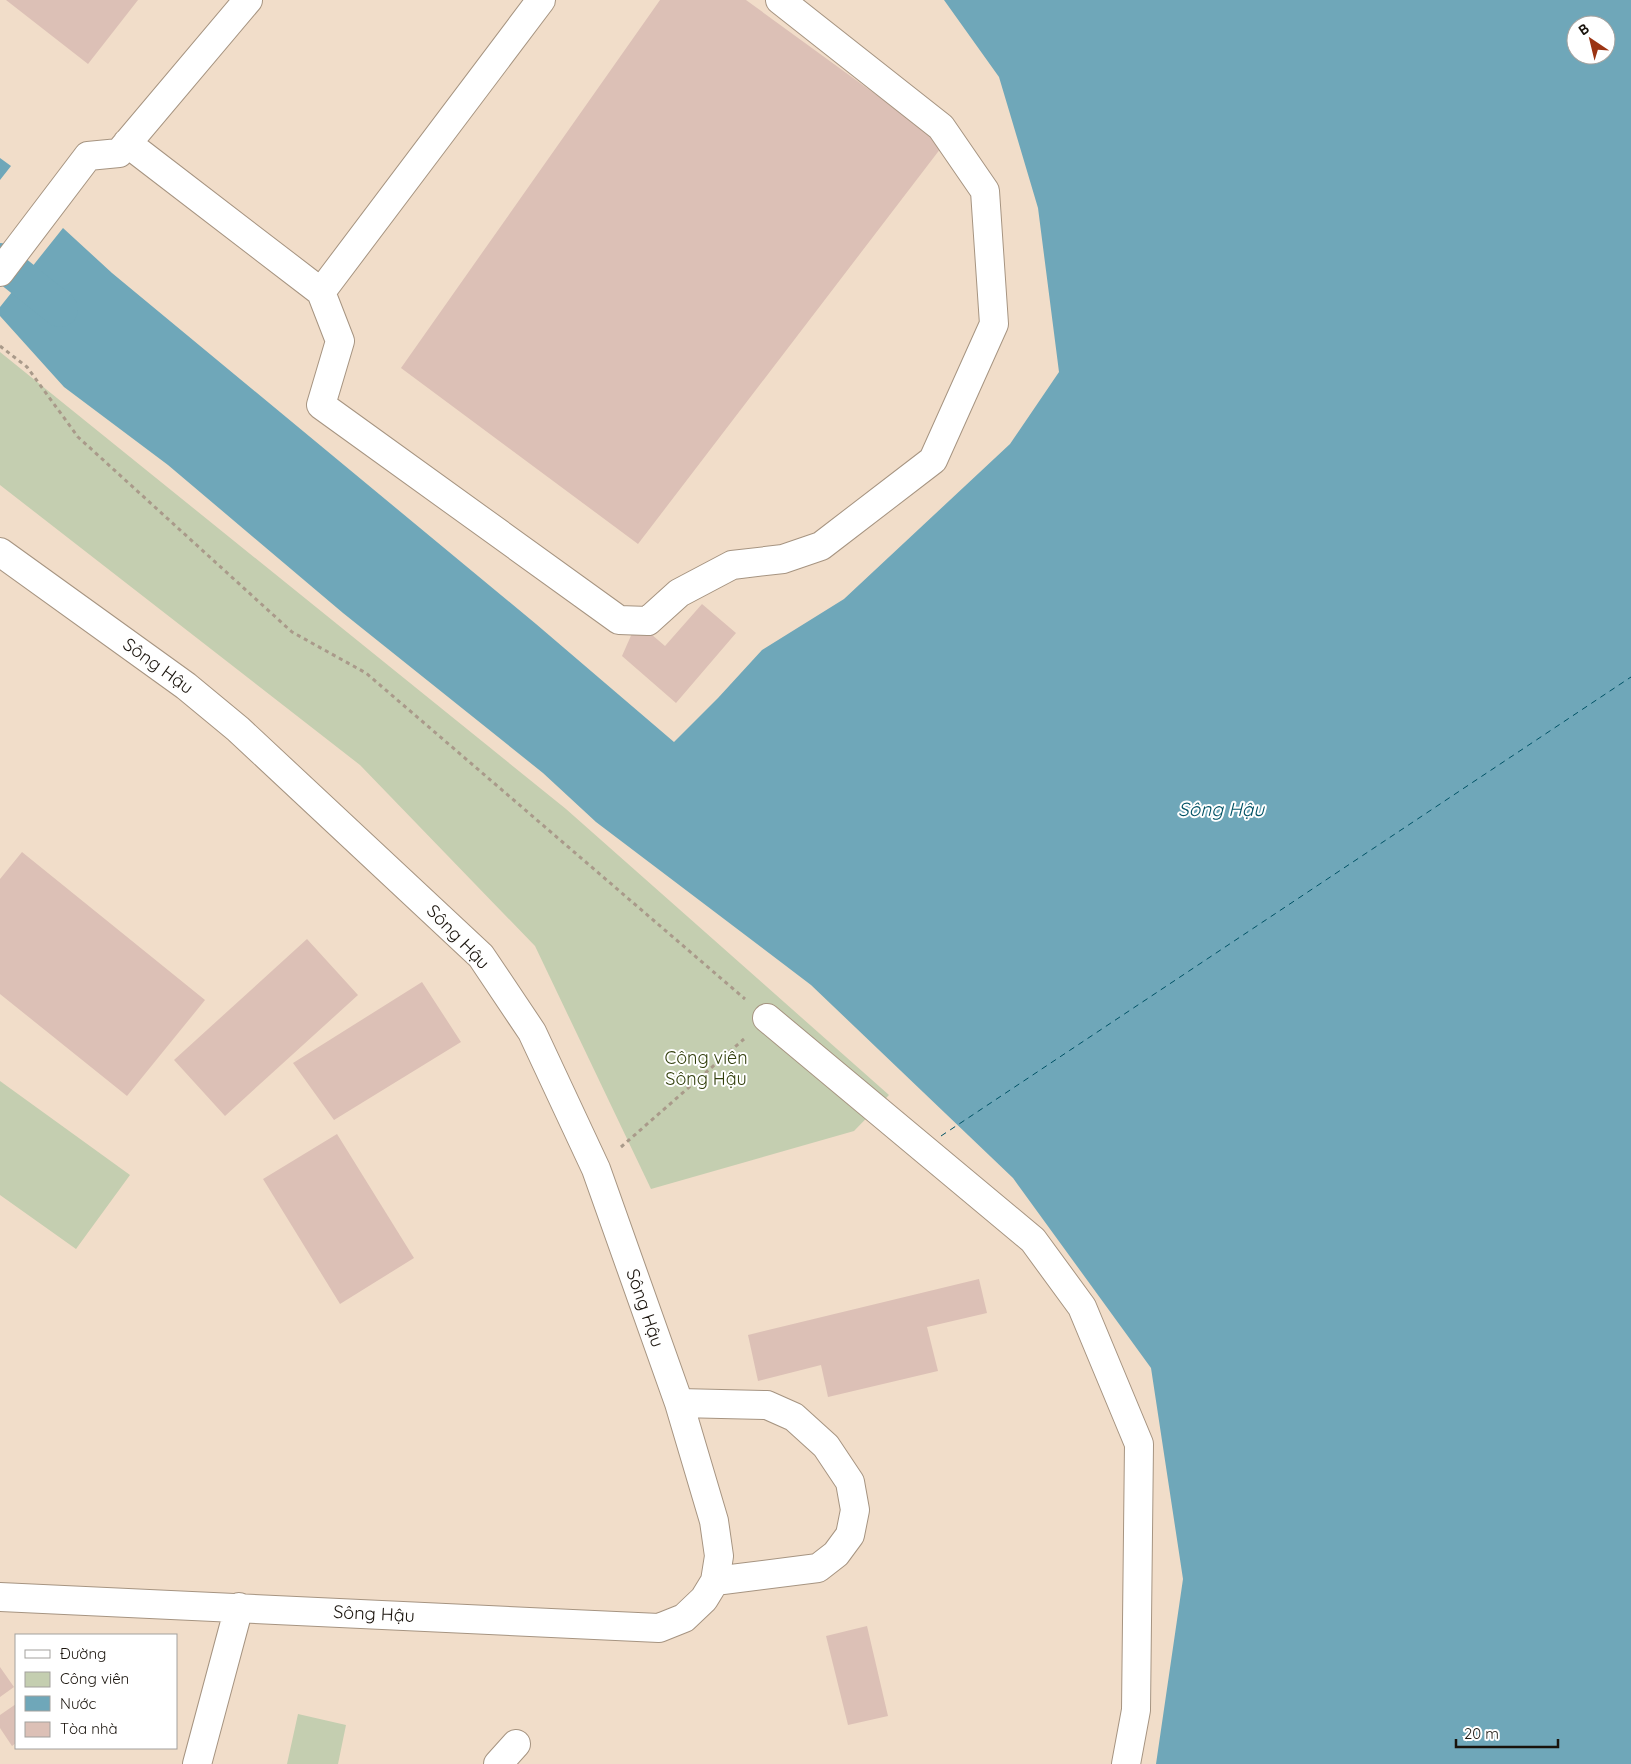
<svg xmlns="http://www.w3.org/2000/svg" width="1631" height="1764" viewBox="0 0 1631 1764" font-family="Quicksand,sans-serif">
<rect width="100%" height="100%" fill="#f1ddc9"/>
<path fill="#c4ceb0" d="M0,352L566,809L889,1095L854,1131L651,1189L535,946L360,765L0,485Z
M0,1081L130,1175L76,1249L0,1195Z
M298,1714L346,1725L338,1764H287Z"/>
<path fill="#6fa7b9" fill-rule="evenodd" d="M944,0H1631V1764H1156L1183,1579L1151,1368L1013,1178L811,985L596,822L543,773L343,613L168,465L64,387L0,316V307L63,228L112,273L536,624L674,742L718,698L762,650L844,599L1010,444L1059,372L1038,208L999,77ZM1576,25H1606V55H1576Z
M0,158L11,166L0,180Z"/>
<g fill="none" stroke-linecap="round" stroke-linejoin="round">
<path stroke="#6fa7b9" stroke-width="36" d="M0,261L60,309"/>
<path stroke="#005265" stroke-width="1" stroke-dasharray="6 5" stroke-linecap="butt" d="M941,1136L1631,677"/>
</g>
<path fill="#dcc0b6" d="M6,0H138L88,64Z
M660,0H746L944,144L638,544L401,368Z
M702,604L736,633L676,703L622,656L637,622L665,646Z
M22,852L205,1000L127,1096L0,994V879Z
M307,939L358,995L225,1116L174,1060Z
M422,982L461,1042L334,1120L293,1063Z
M337,1134L414,1258L340,1304L263,1179Z
M979,1279L987,1313L927,1327L938,1371L828,1397L821,1365L758,1381L748,1335Z
M867,1626L888,1716L848,1725L826,1636Z
M0,1667L14,1687L0,1697Z
M16,1704V1743L12,1746L0,1728V1715Z"/>
<g fill="none" stroke-linecap="round" stroke-linejoin="round">
<g stroke="#a69481" stroke-width="30">
<path id="minor" d="M127,143L321,292L541,0
M0,272L88,156L119,153L248,0
M321,292L340,341L321,405L619,620L648,621L679,593L732,565L783,559L821,546L933,460L994,324L985,191L941,127L780,0
M0,552L186,686L238,729L481,956L532,1032L596,1169L679,1403L714,1521L719,1556L715,1581L704,1599L684,1618L659,1628L0,1597
M767,1018L1033,1240L1082,1307L1139,1444L1136,1710L1126,1764
M679,1403L767,1405L794,1417L826,1446L850,1482L855,1510L850,1535L836,1554L818,1568L715,1581
M197,1764L239,1607
M498,1764L516,1744"/>
</g>
<path stroke="#a99a8a" stroke-width="3" stroke-dasharray="4 4" stroke-linecap="butt" d="M0,346L27,367L78,437L292,632L366,673L745,999
M621,1147L744,1039"/>
<use href="#minor" stroke="#fff" stroke-width="28"/>
</g>
<g text-anchor="middle" stroke-width="4" stroke-linejoin="round" paint-order="stroke">
<g font-size="18" fill="#19130c" stroke="#fff">
<text transform="translate(158 666) rotate(36)" y="6">Sông Hậu</text>
<text transform="translate(458 937) rotate(46)" y="6">Sông Hậu</text>
<text transform="translate(645 1308) rotate(71)" y="6">Sông Hậu</text>
<text transform="translate(374 1614) rotate(3)" y="6">Sông Hậu</text>
</g>
<g font-size="18" fill="#33400d" stroke="#fff">
<text x="706" y="1064">Công viên<tspan x="706" dy="21">Sông Hậu</tspan></text>
</g>
<g font-size="19" font-style="italic" fill="#005265" stroke="#fff">
<text x="1221" y="816">Sông Hậu</text>
</g>
</g>
<rect x="15" y="1634" width="162" height="115" fill="#ffffff" stroke="#a3a19e"/>
<rect x="25" y="1650" width="25" height="8" fill="#ffffff" stroke="#a3a19e"/>
<text x="60" y="1659" font-size="15" fill="#19130c">Đường</text>
<rect x="25" y="1672" width="25" height="15" fill="#c4ceb0" stroke="#a3a19e"/>
<text x="60" y="1684" font-size="15" fill="#19130c">Công viên</text>
<rect x="25" y="1696" width="25" height="15" fill="#6fa7b9" stroke="#a3a19e"/>
<text x="60" y="1709" font-size="15" fill="#19130c">Nước</text>
<rect x="25" y="1722" width="25" height="15" fill="#dcc0b6" stroke="#a3a19e"/>
<text x="60" y="1734" font-size="15" fill="#19130c">Tòa nhà</text>
<g transform="translate(1591 40) rotate(325)"><circle r="24" fill="#ffffff" stroke="#a3a19e"/>
<path d="M0-4L9 19L0 12L-9 19Z" fill="#9b3413"/>
<text y="-8" font-size="14" font-weight="bold" text-anchor="middle" fill="#19130c">B</text>
</g>
<path d="M1456 1739v8h102v-8" fill="none" stroke="#19130c" stroke-width="2.5"/>
<text x="1464" y="1739" font-size="15" fill="#19130c" stroke="#ffffff" stroke-width="4" paint-order="stroke">20 m</text>
</svg>
